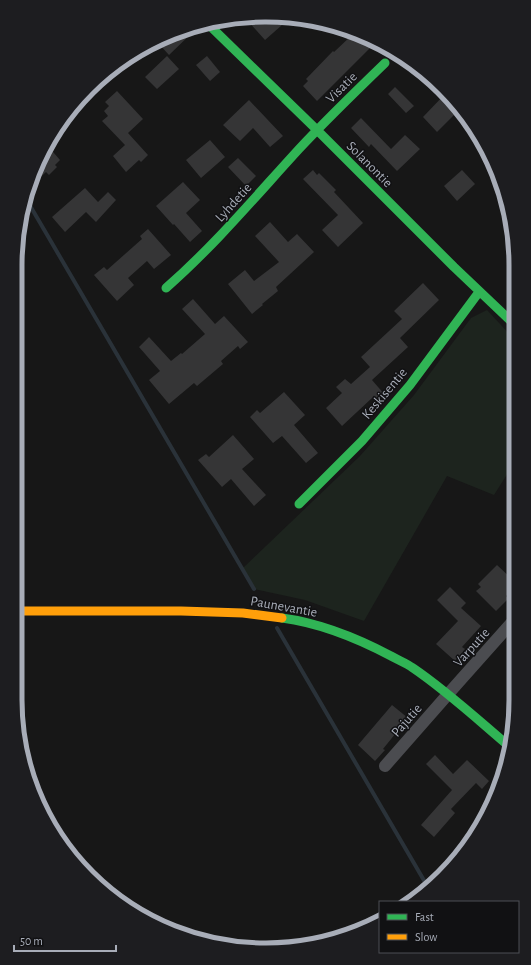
<svg xmlns="http://www.w3.org/2000/svg" width="531" height="965" viewBox="0 0 531 965" font-family="'Alegreya Sans',sans-serif">
<rect width="100%" height="100%" fill="#171717"/>
<path fill="#1d241e" d="M487,310L514,339L515,462L494,495L447,476L364,621L305,600L254,589L243,568L360,456L414,395L471,318Z"/>
<g fill="none" stroke-linecap="round" stroke-linejoin="round">
<path stroke="#2a3239" stroke-width="4" d="M25,197L254,589
M277,628L429,889"/>
</g>
<path fill="#353536" d="M290,18L265,40L247,20Z
M196,26L197,28L169,55L159,44Z
M352,35L375,43L317,101L303,86L308,81L306,79L333,51L334,52Z
M167,56L179,69L157,89L145,77Z
M207,56L220,72L210,81L196,65Z
M395,87L414,106L406,113L388,94Z
M117,91L143,119L128,133L148,155L141,162L139,160L126,172L113,156L125,145L102,121L108,116L104,111L109,106L105,102Z
M445,94L452,101H453L460,109L437,132L423,117Z
M249,100L283,136L270,147L253,128L240,141L223,125Z
M361,118L391,149L405,135L420,149L397,171L371,144L369,147L351,128Z
M210,140L225,157L201,178L186,160Z
M47,145L60,160L55,165L57,167L49,175L46,172L29,188Z
M238,158L256,176L246,186L228,167Z
M313,170L317,175L319,173L336,190L334,192L363,223L338,247L322,230L338,215L303,179Z
M462,170L475,184L457,201L444,186Z
M183,182L200,200L186,213L202,231L190,242L174,224L173,225L156,206Z
M85,188L98,202L108,192L116,200L96,222L86,212L65,232L52,217Z
M270,222L288,242L297,234L314,252L276,287L278,291L262,304L263,305L252,314L228,284L245,270L254,281L279,262L255,236Z
M148,229L171,255L154,269L147,261L128,278L134,285L117,301L94,275L104,267L107,270L142,239L140,236Z
M423,283L439,300L400,338L408,347L372,380L385,395L376,403L372,398L342,426L326,408L342,393L336,387L345,379L351,384L370,367L361,357L402,319L394,311Z
M193,299L215,324L224,316L248,342L240,349L238,346L221,361L223,364L197,386L194,383L169,404L149,380L160,371L139,347L149,337L171,361L181,353L182,354L205,334L182,309Z
M284,392L305,415L294,425L318,453L306,463L282,436L273,443L250,417L257,410L260,413Z
M233,435L254,459L242,469L266,495L254,506L231,479L222,487L198,460L206,454L209,457Z
M497,565L515,582V587L506,596L508,599L496,611L476,591L481,587L478,584Z
M450,587L466,603L461,608L481,626L462,647L465,649L455,661L436,644L458,621L437,600Z
M392,705L408,718L383,749L385,750L375,761L358,745Z
M435,755L453,774L467,760L489,781L482,789L476,783L451,809L455,813L434,837L421,825L452,790L426,764Z"/>
<g fill="none" stroke-linecap="round" stroke-linejoin="round">
<path stroke="#4b4c50" stroke-width="12" d="M385,766L457,684L515,619"/>
<path stroke="#30b455" stroke-width="9" d="M207,23L317,130L454,267L514,324
M166,288C215,245 255,197 299,149C327,119 356,91 385,63
M299,504L362,441L410,385L479,292
M282,618C320,623 357,638 391,656C398,660 406,663 413,668C447,691 478,720 510,747"/>
<path stroke="#ff9f0a" stroke-width="9" d="M15,611H181L243,613L282,618"/>
</g>
<g text-anchor="middle" stroke-width="3" stroke-linejoin="round" paint-order="stroke">
<g font-size="14" fill="#a8adb8" stroke="#111113">
<text transform="translate(341 87) rotate(-45)" y="5">Visatie</text>
<text transform="translate(370 164) rotate(45)" y="5">Solanontie</text>
<text transform="translate(233 202) rotate(-48)" y="5">Lyhdetie</text>
<text transform="translate(384 393) rotate(-50)" y="5">Keskisentie</text>
<text transform="translate(284 606) rotate(10)" y="5">Paunevantie</text>
<text transform="translate(471 647) rotate(-48)" y="5">Varputie</text>
<text transform="translate(406 720) rotate(-49)" y="5">Pajutie</text>
</g>
</g>
<path d="M0 0H531V965H0ZM265 22H266A243 243 0 0 1 509 265V700A243 243 0 0 1 266 943H265A243 243 0 0 1 22 700V265A243 243 0 0 1 265 22Z" fill="#1d1d20" fill-rule="evenodd"/>
<path fill="none" stroke="#a8adb8" stroke-width="5" d="M265 22H266A243 243 0 0 1 509 265V700A243 243 0 0 1 266 943H265A243 243 0 0 1 22 700V265A243 243 0 0 1 265 22Z"/>
<rect x="379" y="901" width="140" height="52" fill="#111113" stroke="#4d4f55"/>
<rect x="387" y="914" width="20" height="6" fill="#30b455" stroke="#4d4f55"/>
<text x="415" y="921" font-size="12" fill="#a8adb8">Fast</text>
<rect x="387" y="934" width="20" height="6" fill="#ff9f0a" stroke="#4d4f55"/>
<text x="415" y="941" font-size="12" fill="#a8adb8">Slow</text>
<path d="M14 945v6h102v-6" fill="none" stroke="#a8adb8" stroke-width="2"/>
<text x="20" y="945" font-size="12" fill="#a8adb8" stroke="#111113" stroke-width="3" paint-order="stroke">50 m</text>
</svg>
